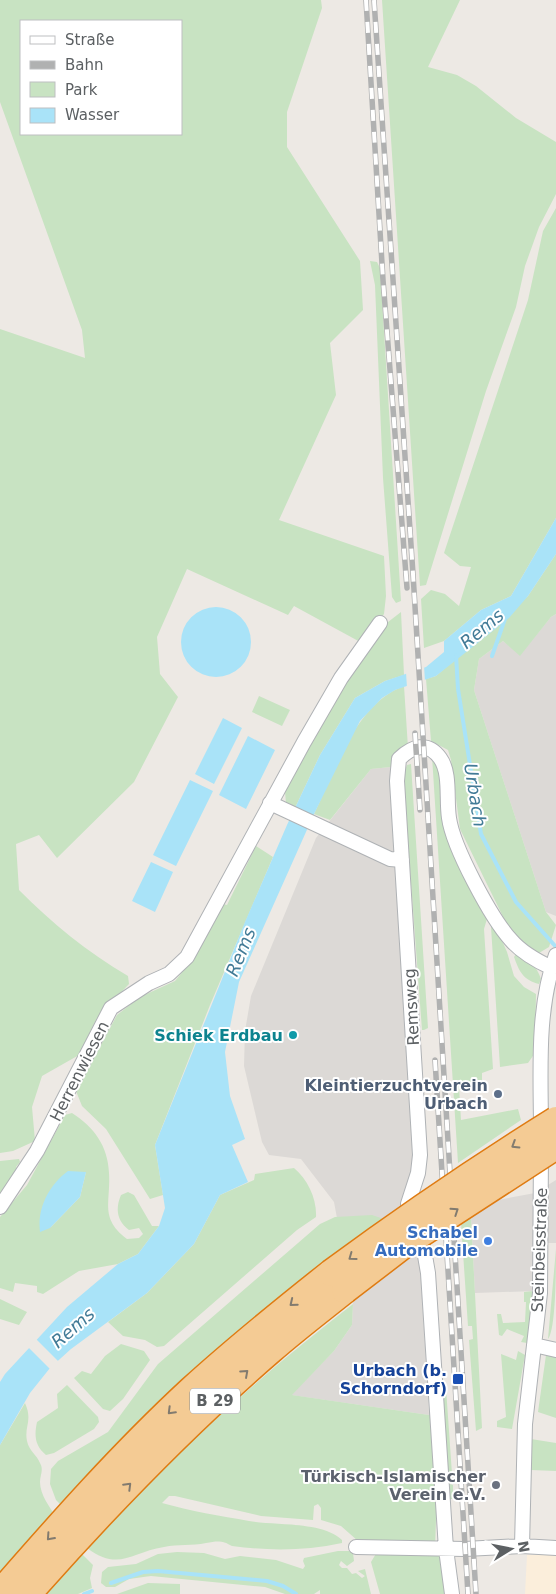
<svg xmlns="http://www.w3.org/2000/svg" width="556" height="1594" viewBox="0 0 556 1594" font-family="'DejaVu Sans',sans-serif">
<rect width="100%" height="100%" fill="#ede9e4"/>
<path fill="#fbeedb" d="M527,1555H556V1594H525Z"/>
<path fill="#dcd9d6" d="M556,614V916L546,912L474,690L479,659L503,641L520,655L551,617Z
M391,767L429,1415L291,1395L334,1351L352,1325L353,1304L334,1202L301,1159L269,1155L262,1142L244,1066L245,1031L251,996L316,838L371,769Z
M556,1180V1243H539L535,1291L475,1293L471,1217L498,1200L535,1193Z"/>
<path fill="#c8e3c2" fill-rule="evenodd" d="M0,0H321L322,8L287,112V147L360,261L363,310L330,343L336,395L279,520L384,556L386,596L384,614L362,643L294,606L288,615L187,569L157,637L160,674L178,697L134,782L57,858L39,835L16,844L19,890C52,923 87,952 128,976L129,984L97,1018L79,1055L42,1076L32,1107L35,1141L13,1151L0,1153V329L85,358L82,330L0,102ZM21,21H181V134H21Z
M382,0H460L428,67L457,75L476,86L516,118L556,142V194L539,227L525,266L516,307L486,391L426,585L420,586Z
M556,208V518L511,596L481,610L444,641L424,648L421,599L431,590L445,594L459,606L471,567L460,566L444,553L528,300L543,231Z
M370,261L377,262L380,268L401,601L396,603L392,597L383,478L375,285Z
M556,554V614L551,617L520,656L503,641L479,659L474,690L546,912L556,925L549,947L539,953L528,951L508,927L460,829L451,760L448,750L431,741L426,679L436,676L528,596Z
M401,612L404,675L385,681L355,698L320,755L295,808L286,804L285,791L349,677L379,629Z
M404,686L408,748L397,754L391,767L371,769L330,820L314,814C335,771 355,704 404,686Z
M259,696L290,710L282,726L252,712Z
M432,756L441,765L442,799L489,912L484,929L493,1069L482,1073V1081L459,1087L461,1120L518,1109L521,1120L458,1163Z
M411,764L428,1028L424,1030H422L403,775L407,765Z
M256,846L273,857L210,1005L155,1145L163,1195L150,1199L106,1129L82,1106L76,1091L117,1015L140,997L175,981L193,959L223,904L227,905Z
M491,927H496L507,952L514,976L524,987L536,994L535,1053L528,1063L500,1067Z
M516,954C528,959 537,966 541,979L539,984C523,980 519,971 514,957Z
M72,1113C94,1127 108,1146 109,1173C111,1202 99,1218 127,1239L139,1238L143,1234L139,1228L129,1230C117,1221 115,1209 121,1195L128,1192L134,1195L152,1226H159L138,1254L118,1264L79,1271L43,1294L37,1292V1286L15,1283L13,1292L0,1288V1217L27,1185L65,1115ZM86,1172L80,1197L50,1228Z
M19,1159L20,1162L16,1167L21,1173L0,1203V1161Z
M294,1168C308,1180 317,1199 316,1217L297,1230L164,1346L157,1347L145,1340L123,1336L108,1322L147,1293L194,1244L220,1195L254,1180L255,1174Z
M372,1215L384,1219L318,1266L245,1327L63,1507L56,1500L50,1484L51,1469L58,1461L108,1432L158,1364L320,1224L335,1217Z
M471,1217L482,1428L476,1431L469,1340L473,1339L472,1326H468L461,1223Z
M556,1249C556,1267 556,1330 548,1339Z
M533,1291L527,1343L521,1342L524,1336L507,1329L502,1336L499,1335L497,1314H501L503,1323L525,1322L526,1302H524V1292Z
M0,1299L27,1312L19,1325L0,1319Z
M353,1304L352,1325L334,1351L292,1395L429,1415V1403H434L437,1490L435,1550L441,1551L447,1594H380L371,1562L377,1552L358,1541L341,1526L321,1520V1508L318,1504L314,1506L313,1520L261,1516L175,1496H169L162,1503C190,1511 221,1516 249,1521C276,1526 322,1521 342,1540V1543C304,1551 270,1551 232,1546C222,1540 217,1541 206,1543C192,1546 178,1544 164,1547C131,1552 119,1572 87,1548C168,1459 258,1377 353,1304Z
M121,1344L144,1351L150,1360L123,1399L110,1411L103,1409L74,1378L82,1371L91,1374L105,1356Z
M518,1351L525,1355L512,1429L497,1427V1421L506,1417L501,1354L516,1360Z
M551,1353H556V1418L538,1412L546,1355Z
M67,1385L98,1417L99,1422L94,1429L54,1453L46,1455C35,1446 34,1436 37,1422L58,1408L57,1394Z
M443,1386L446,1388L452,1474L449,1475L450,1484L453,1485V1499H449L441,1389Z
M25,1403C33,1421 24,1426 27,1441C29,1451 37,1455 40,1463C44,1470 40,1475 40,1482C40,1495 50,1507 56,1517L4,1576L0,1571V1445Z
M531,1439L556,1443V1471L531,1470Z
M338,1551H349L353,1553L354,1561L347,1566L341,1561L339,1565L342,1568H347L352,1574L356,1573L362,1578L365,1576L358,1571L365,1569L371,1594H320V1590L314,1594H285L265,1587L151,1576L129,1579L115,1587H106L101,1583L102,1572L108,1567L136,1564L158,1554L177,1552L204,1553L225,1559L240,1556L276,1560L303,1569L305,1566L303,1561L304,1558Z
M81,1553L93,1565L90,1578L92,1588L78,1594H44Z
M148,1583L180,1584V1594H117Z"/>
<path fill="#a9e3f8" d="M556,518V554L528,596L509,618L436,676L395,690L382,698L360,721L314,814L239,982L225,1052L230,1096L245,1139L232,1145L248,1182L220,1195L194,1244L147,1293L71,1349L50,1368L30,1393L0,1445V1382L5,1374L67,1307L118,1264L138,1254L159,1226L165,1208L155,1145L245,922L287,825L320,755L355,698L385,681L426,667L444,652V641L481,610L511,596Z
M181 642a35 35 0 1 1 70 0a35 35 0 1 1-70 0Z
M223,718L242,728L214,784L195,774Z
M248,736L275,750L246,809L219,795Z
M190,780L213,791L176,866L153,855Z
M151,862L173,872L155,912L132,901Z
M68,1171L86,1172L80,1197L50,1228L40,1232C37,1208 49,1185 68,1171Z"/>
<path fill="#ede9e4" d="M424,665L425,682L407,688L406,672Z
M35,1338L60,1363L52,1371L27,1346Z"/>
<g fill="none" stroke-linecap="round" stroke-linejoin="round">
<path stroke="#a9e3f8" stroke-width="4" d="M456,655L458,689L481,834L516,902L556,947
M492,656L506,616
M111,1583L143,1572L158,1571L267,1581L283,1586L296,1594
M84,1594L92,1591"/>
<g stroke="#afb2b5" stroke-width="16">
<path id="street" d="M270,803L390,859L402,860
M541,1132C541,1074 536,1010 556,955
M0,1207L37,1151L111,1008L149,983L169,974L187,957L304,742L341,678L380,623
M534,1345L556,1350
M522,1546L525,1424L540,1293L541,1153
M356,1547L465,1549L522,1546L556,1548
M452,1594L446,1549L428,1273L424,1250L408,1204L418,1173L420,1155L397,781L399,759C412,746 428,741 440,758C451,773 446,800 449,818C453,847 491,918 511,940C522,953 537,961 552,968"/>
</g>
<g stroke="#df7b12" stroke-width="29">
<path id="highway" d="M0,1593C61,1523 123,1453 191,1390C236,1349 283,1311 331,1273
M28,1594C104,1508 184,1425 271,1350C295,1329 320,1310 345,1290"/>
</g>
<use href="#street" stroke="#fff" stroke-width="14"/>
<use href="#highway" stroke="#f4cb94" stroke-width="26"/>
<g stroke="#b0b1b1" stroke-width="5.5">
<path id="rail" d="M366,0L383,280L407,588
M374,0L413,574L476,1594
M415,733L420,810
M435,1060L468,1594"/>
</g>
<use href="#rail" stroke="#fff" stroke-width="4" stroke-dasharray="11" stroke-linecap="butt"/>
<g stroke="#df7b12" stroke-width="29" stroke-linecap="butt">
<path id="highway-bridge" d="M331,1273C404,1219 479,1168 556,1120
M345,1290L405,1244L556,1146"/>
</g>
<use href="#highway-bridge" stroke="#f4cb94" stroke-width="26"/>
</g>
<defs><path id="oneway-chevron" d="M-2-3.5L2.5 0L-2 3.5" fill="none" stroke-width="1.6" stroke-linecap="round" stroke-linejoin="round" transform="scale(1.25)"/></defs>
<g stroke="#827b6f">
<use href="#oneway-chevron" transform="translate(515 1145) rotate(148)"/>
<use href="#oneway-chevron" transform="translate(455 1211) rotate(-34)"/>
<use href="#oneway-chevron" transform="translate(352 1257) rotate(144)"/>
<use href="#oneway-chevron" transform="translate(293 1303) rotate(141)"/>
<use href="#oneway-chevron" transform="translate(245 1373) rotate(-42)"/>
<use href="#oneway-chevron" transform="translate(171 1411) rotate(135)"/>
<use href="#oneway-chevron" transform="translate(128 1486) rotate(-45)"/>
<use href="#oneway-chevron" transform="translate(50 1537) rotate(132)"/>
</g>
<circle fill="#0f9aa8" stroke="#fff" stroke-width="2" cx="293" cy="1035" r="5"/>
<circle fill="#5c6f8a" stroke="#fff" stroke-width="2" cx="498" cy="1094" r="5"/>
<circle fill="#3f7fe0" stroke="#fff" stroke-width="2" cx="488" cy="1241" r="5"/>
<rect fill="#1a4fb4" stroke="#fff" stroke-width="2" x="452" y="1373" width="12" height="12" rx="2.5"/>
<circle fill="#6b7280" stroke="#fff" stroke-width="2" cx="496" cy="1485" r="5"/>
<g text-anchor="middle" stroke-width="4" stroke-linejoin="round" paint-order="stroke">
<rect fill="#fff" stroke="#8d9092" stroke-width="1" x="190" y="1388.5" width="50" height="25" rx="4"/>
<g font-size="15" font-weight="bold" fill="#5c6063">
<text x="215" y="1406">B 29</text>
</g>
<g font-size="16" fill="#5c6063" stroke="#fff">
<text transform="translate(411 1007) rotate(-93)" y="6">Remsweg</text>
<text transform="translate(79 1071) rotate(-63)" y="6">Herrenwiesen</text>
<text transform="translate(539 1250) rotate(-88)" y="6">Steinbeisstraße</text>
</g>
<g font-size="16" font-weight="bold" fill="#0d838f" stroke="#fff" text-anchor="end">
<text x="283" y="1041">Schiek Erdbau</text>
</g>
<g font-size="16" font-weight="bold" fill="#4e5e75" stroke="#fff" text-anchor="end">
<text x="488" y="1091">Kleintierzuchtverein<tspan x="488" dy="18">Urbach</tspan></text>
</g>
<g font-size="16" font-weight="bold" fill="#366cbe" stroke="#fff" text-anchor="end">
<text x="478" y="1238">Schabel<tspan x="478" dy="18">Automobile</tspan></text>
</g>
<g font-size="16" font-weight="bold" fill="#164399" stroke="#fff" text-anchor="end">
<text x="447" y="1376">Urbach (b.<tspan x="447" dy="18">Schorndorf)</tspan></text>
</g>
<g font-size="16" font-weight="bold" fill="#5b616d" stroke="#fff" text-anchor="end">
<text x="486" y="1482">Türkisch-Islamischer<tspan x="486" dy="18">Verein e.V.</tspan></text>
</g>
<g font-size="18" font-style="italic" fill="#427b97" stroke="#fff">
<text transform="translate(482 629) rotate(-40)" y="6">Rems</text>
<text transform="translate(475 795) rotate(81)" y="6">Urbach</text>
<text transform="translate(241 952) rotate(-68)" y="6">Rems</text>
<text transform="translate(73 1328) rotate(-41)" y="6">Rems</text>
</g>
</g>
<rect x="20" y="20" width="162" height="115" fill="#ffffff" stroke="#bebfc1"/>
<rect x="30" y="36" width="25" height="8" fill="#ffffff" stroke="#bebfc1"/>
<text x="65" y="45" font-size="15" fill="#5c6063">Straße</text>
<rect x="30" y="61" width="25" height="8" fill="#b0b1b1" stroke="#bebfc1"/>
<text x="65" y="70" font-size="15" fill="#5c6063">Bahn</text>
<rect x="30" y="82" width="25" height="15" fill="#c8e3c2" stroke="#bebfc1"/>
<text x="65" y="95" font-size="15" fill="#5c6063">Park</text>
<rect x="30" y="108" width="25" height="15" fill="#a9e3f8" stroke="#bebfc1"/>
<text x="65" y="120" font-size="15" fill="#5c6063">Wasser</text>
<g transform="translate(511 1549) rotate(80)" stroke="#ffffff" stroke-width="4" paint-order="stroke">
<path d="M0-4L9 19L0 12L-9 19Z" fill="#5c6063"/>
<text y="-8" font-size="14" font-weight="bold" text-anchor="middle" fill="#5c6063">N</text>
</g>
</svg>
